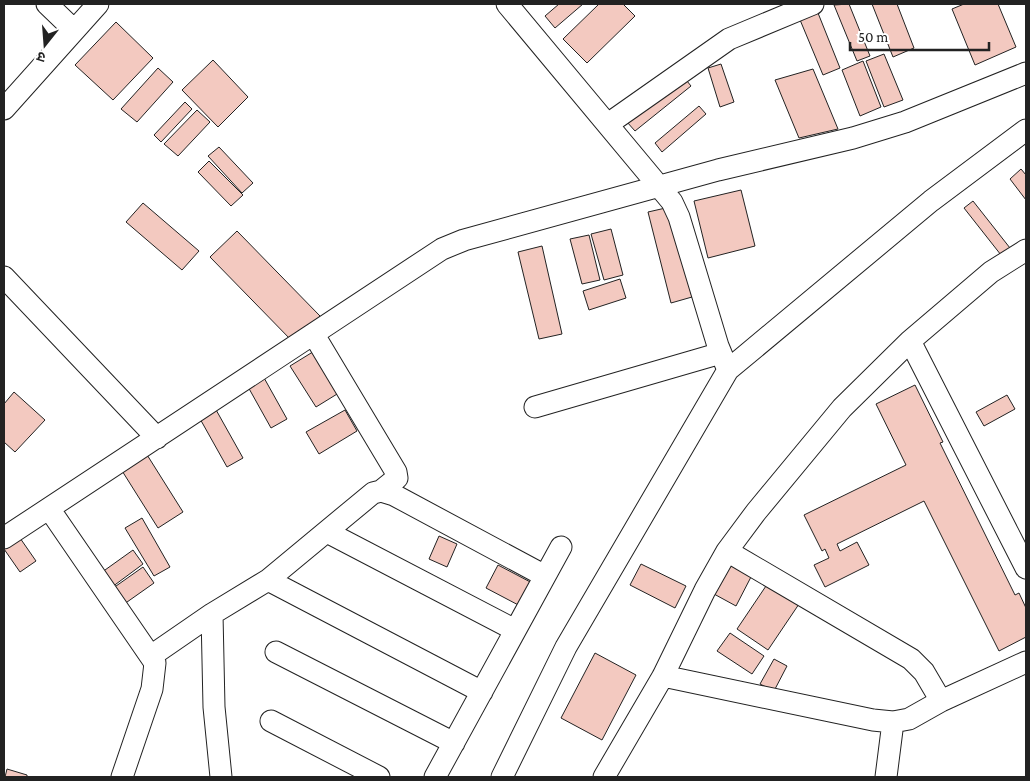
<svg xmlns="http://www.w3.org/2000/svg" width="1030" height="781" viewBox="0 0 1030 781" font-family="'Crimson Pro','Noto Sans Devanagari',serif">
<rect width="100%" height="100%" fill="#fff"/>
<path fill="#f3c9c0" stroke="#222" d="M559,4H583L555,28L545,16Z
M599,4H623L635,16L587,63L563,39Z
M849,4L870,56L857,61L834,5Z
M872,4H897L914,48L893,57Z
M964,4H998L1016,47L975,65L952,9Z
M816,8L840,68L823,75L798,15Z
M116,22L153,58L113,100L75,65Z
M884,54L903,100L884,107L866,61Z
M213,60L248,97L218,127L182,90Z
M863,61L881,107L860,116L842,70Z
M721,64L734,102L720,107L708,68Z
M158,68L173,82L137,122L121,109Z
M813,69L838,129L799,138L775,80Z
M683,76L691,86L635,131L627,122Z
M185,102L192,109L161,142L154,135Z
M699,106L706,114L662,152L655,143Z
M197,110L210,122L178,156L164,144Z
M219,147L253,183L242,193L208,156Z
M209,161L243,195L231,206L198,172Z
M1021,169L1026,175V200L1010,179Z
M741,190L755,246L708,258L694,201Z
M973,201L1010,248L1001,255L964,208Z
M143,203L199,251L182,270L126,222Z
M670,207L692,297L671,303L648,212Z
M611,229L623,275L604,280L591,234Z
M237,231L320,316L293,342L210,257Z
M589,235L600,280L582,284L570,239Z
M542,246L562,334L539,339L518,252Z
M620,279L626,298L589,310L583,291Z
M316,350L342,391L316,407L290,366Z
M263,376L287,419L271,428L247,385Z
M915,385L943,442L940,443L1015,595L1019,593L1026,608V637L999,651L924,501L837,544L840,551L857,542L869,565L825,587L814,565L829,558L825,549L822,551L804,515L906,465L876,404Z
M14,392L45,420L15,452L4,442V404Z
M1007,395L1015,409L984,426L976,412Z
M215,408L243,458L227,467L199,417Z
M345,410L357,431L319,454L306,432Z
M144,450L183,512L158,528L119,466Z
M142,518L170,567L154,576L125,528Z
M439,536L457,544L447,567L429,559Z
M20,538L36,561L20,572L4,549Z
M133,550L143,564L108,590L98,575Z
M641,564L686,586L675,608L630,585Z
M729,564L752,575L736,606L714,594Z
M498,565L536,585L524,608L486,588Z
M143,567L154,583L120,607L109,591Z
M768,583L799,604L768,650L737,629Z
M730,633L764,656L752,674L717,651Z
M595,653L636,675L602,740L561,718Z
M774,659L787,666L774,691L760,684Z
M7,769L27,775V777H5Z"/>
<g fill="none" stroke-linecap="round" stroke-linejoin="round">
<g stroke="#222" stroke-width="23">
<path id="minor" d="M47,4L74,30
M507,4L672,202L679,217L718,346L728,370
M4,109L98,4
M608,124L729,39L813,4
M4,277L157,438
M314,335L396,472L397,478L381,491
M910,341L1026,568
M535,407L721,353
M50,510L155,663L152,689L122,777
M327,532L515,630
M4,538L442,249L464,240L718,170L853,138L905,122L1026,73
M727,551L911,659L924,672L941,701
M268,580L482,692
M212,614L214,707L221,777
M276,652L454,743
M151,656L212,614L268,580L373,493L381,491L394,495L545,576
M663,676L873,720L893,722L909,719L941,701L1026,662
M271,721L379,777
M435,777L561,547
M502,777L566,647L728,370L931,201L1026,130
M604,777L663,676L705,590L727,551L756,512L842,408L910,341L991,272L1026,250
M886,777L893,722"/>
</g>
<use href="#minor" stroke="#fff" stroke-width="21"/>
</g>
<rect width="1030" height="781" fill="none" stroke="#222222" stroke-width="10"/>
<g transform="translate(45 45) rotate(197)" stroke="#ffffff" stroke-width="4" paint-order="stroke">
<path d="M0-4L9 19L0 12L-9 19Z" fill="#222222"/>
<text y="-8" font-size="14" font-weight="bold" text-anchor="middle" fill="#222222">उ</text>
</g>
<path d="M850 42v8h139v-8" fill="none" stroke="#222222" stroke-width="2.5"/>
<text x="858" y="42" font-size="15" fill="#222222" stroke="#ffffff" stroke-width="4" paint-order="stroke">50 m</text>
</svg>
